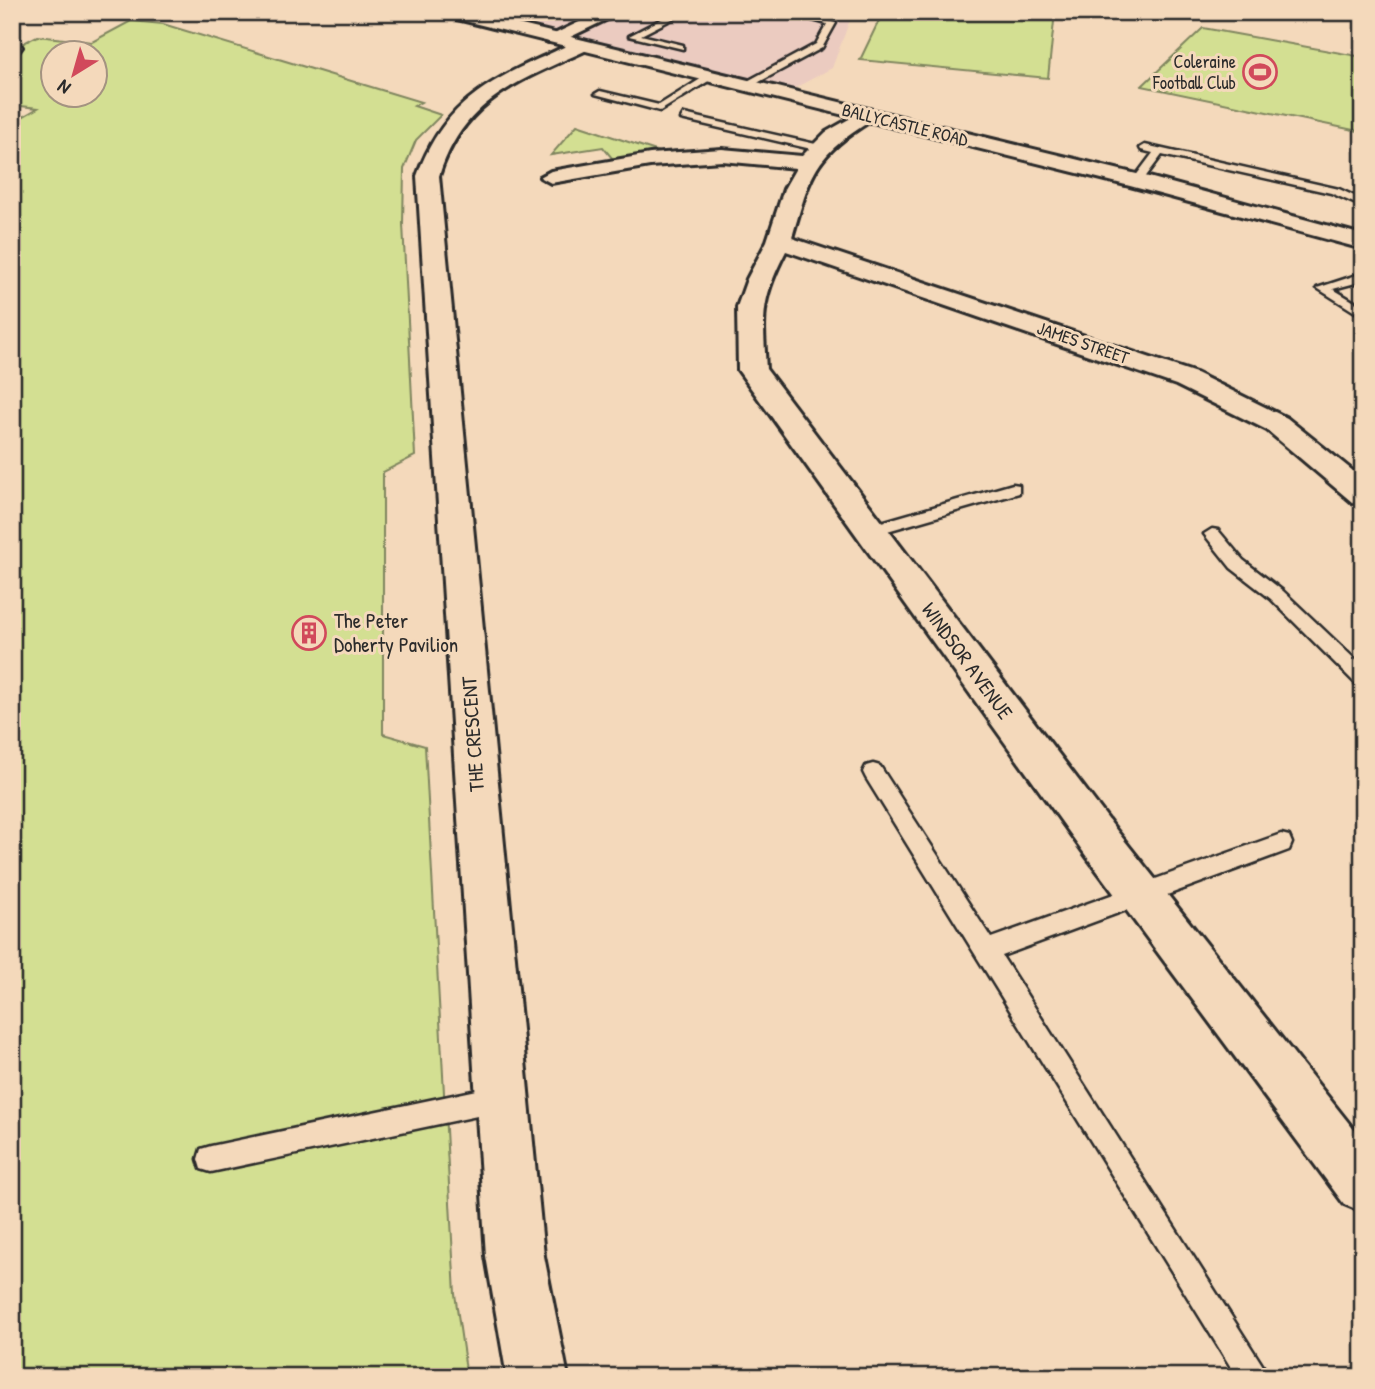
<svg xmlns="http://www.w3.org/2000/svg" width="1375" height="1389" viewBox="0 0 1375 1389" font-family="'Patrick Hand',sans-serif">
<rect width="100%" height="100%" fill="#f4d9bb"/>
<filter id="ink" filterUnits="userSpaceOnUse"><feTurbulence type="fractalNoise" baseFrequency=".0143" numOctaves="2"/><feDisplacementMap in="SourceGraphic" scale="14" xChannelSelector="R" yChannelSelector="G"/><feConvolveMatrix kernelMatrix="1 2 1 2 8 2 1 2 1" color-interpolation-filters="sRGB"/></filter>
<g filter="url(#ink)">
<path fill="#ebcbc0" d="M494,12H853L832,68L793,89L489,14Z"/>
<path fill="#d3df92" stroke="#7f855e" stroke-width="2" fill-rule="evenodd" d="M883,12H1055L1048,78L860,60Z
M131,21L163,24L421,102L414,106L441,115L416,140L404,169L403,224L415,456L383,472V734L425,746L455,1294L467,1377H12V123L38,108L12,105L15,103L12,102V49L37,36L92,42ZM52,52H94V94H52Z
M1203,28L1363,57V132L1142,86Z
M577,125L665,154L616,163L603,147L551,155Z"/>
<g fill="none" stroke-linecap="round" stroke-linejoin="round">
<g stroke="#2b2b2b" stroke-width="5">
<path id="lane" d="M477,12H489L473,20L466,18Z
M675,12H686L641,35L683,45V49L629,36Z
M784,12L836,23L822,48L748,88H742V84L816,44L827,24Z
M707,75L715,77L660,111L595,94L600,91L659,105Z
M684,114L820,145L825,148L820,151L681,119Z
M1145,145L1339,189L1363,200V207L1331,193L1162,155L1141,183H1133L1132,181L1153,153L1141,150L1140,148Z
M1363,273V281L1333,289L1363,307V317L1317,288Z
M1013,484L1019,485V493L870,536L862,531L864,527Z
M1212,529L1218,530L1243,560L1283,591L1363,667V686L1356,684L1271,599L1231,568L1204,534Z
M873,764L880,766L991,938L1281,834L1289,836L1292,843L1289,850L1002,956L1270,1377H1237L866,778L863,772L866,766Z
M501,1085L510,1089L514,1098L510,1107L501,1111L211,1172L201,1169L198,1159L201,1149L211,1146Z"/>
</g>
<g stroke="#2b2b2b" stroke-width="6">
<path id="street" d="M600,12H622L560,42H548L546,38Z
M583,40L592,45L589,49C520,81 464,98 439,176L544,1256L568,1377H507L486,1256L417,176C440,112 478,86 538,59C553,53 567,44 583,40Z
M12,42L19,43L22,47L19,51L12,52Z
M865,110L875,116L872,120C813,157 811,173 792,238L1196,373L1287,418L1363,479V505L1352,502L1267,430L1176,385L786,251C760,301 763,315 766,369L1117,831L1363,1141V1212L1344,1204L1087,857L738,370L737,307L747,279L767,241L784,189L796,168L722,161L650,166L551,183L540,177L551,171L650,154L722,149L802,156L826,132Z"/>
</g>
<g stroke="#2b2b2b" stroke-width="6">
<path id="secondary" d="M439,12H468L1145,176L1363,235V249L1130,186L441,15Z"/>
</g>
<use href="#lane" fill="#f4d9bb" fill-rule="evenodd"/>
<use href="#street" fill="#f4d9bb" fill-rule="evenodd"/>
<use href="#secondary" fill="#f4d9bb" fill-rule="evenodd"/>
</g>
</g>
<defs>
<g id="stadium-ring" transform="scale(1.75)"><circle r="9.5" fill="#f4d9bb" stroke="#d1495b" stroke-width="1.5"/><path d="M0-5a6.5 5 0 1 0 0 10a6.5 5 0 1 0 0-10ZM-3.5-1.8h7v3.6h-7Z" fill="#d1495b"/></g>
<g id="building-ring" transform="scale(1.75)"><circle r="9.5" fill="#f4d9bb" stroke="#d1495b" stroke-width="1.5"/><path d="M-4-6H4V6H1V3H-1V6H-4ZM-2.5-4.3h1.7v1.8h-1.7ZM.8-4.3h1.7v1.8H.8ZM-2.5-1h1.7V.8h-1.7ZM.8-1h1.7V.8H.8Z" fill="#d1495b"/></g>
</defs>
<g fill-rule="evenodd">
<use href="#stadium-ring" x="1260" y="72"/>
<use href="#building-ring" x="309" y="633"/>
</g>
<g text-anchor="middle" stroke-width="6" stroke-linejoin="round" paint-order="stroke">
<g font-size="18" fill="#2b2b2b" stroke="#f4d9bb" text-anchor="end">
<text x="1236" y="68">Coleraine<tspan x="1236" dy="21">Football Club</tspan></text>
</g>
<g font-size="18" fill="#2b2b2b" stroke="#f4d9bb">
<text transform="translate(905 125) rotate(14)" y="6">BALLYCASTLE ROAD</text>
<text transform="translate(1083 343) rotate(19)" y="6">JAMES STREET</text>
</g>
<g font-size="21" fill="#2b2b2b" stroke="#f4d9bb" text-anchor="start">
<text x="334" y="628">The Peter<tspan x="334" dy="24">Doherty Pavilion</tspan></text>
</g>
<g font-size="21" fill="#2b2b2b" stroke="#f4d9bb">
<text transform="translate(967 661) rotate(54)" y="7">WINDSOR AVENUE</text>
<text transform="translate(473 734) rotate(-94)" y="7">THE CRESCENT</text>
</g>
</g>
<rect width="1375" height="1389" fill="none" stroke="#f4d9bb" stroke-width="42"/>
<rect x="21" y="21" width="1333" height="1347" fill="none" stroke="#2b2b2b" stroke-width="2.5" filter="url(#ink)"/>
<g transform="translate(74 74) rotate(217)"><circle r="33" fill="#f4d9bb" stroke="#a49381" stroke-width="2"/>
<path d="M0-5L12 26L0 18L-12 26Z" fill="#d1495b"/>
<text y="-10" font-size="19" font-weight="bold" text-anchor="middle" fill="#2b2b2b">N</text>
</g>
</svg>
